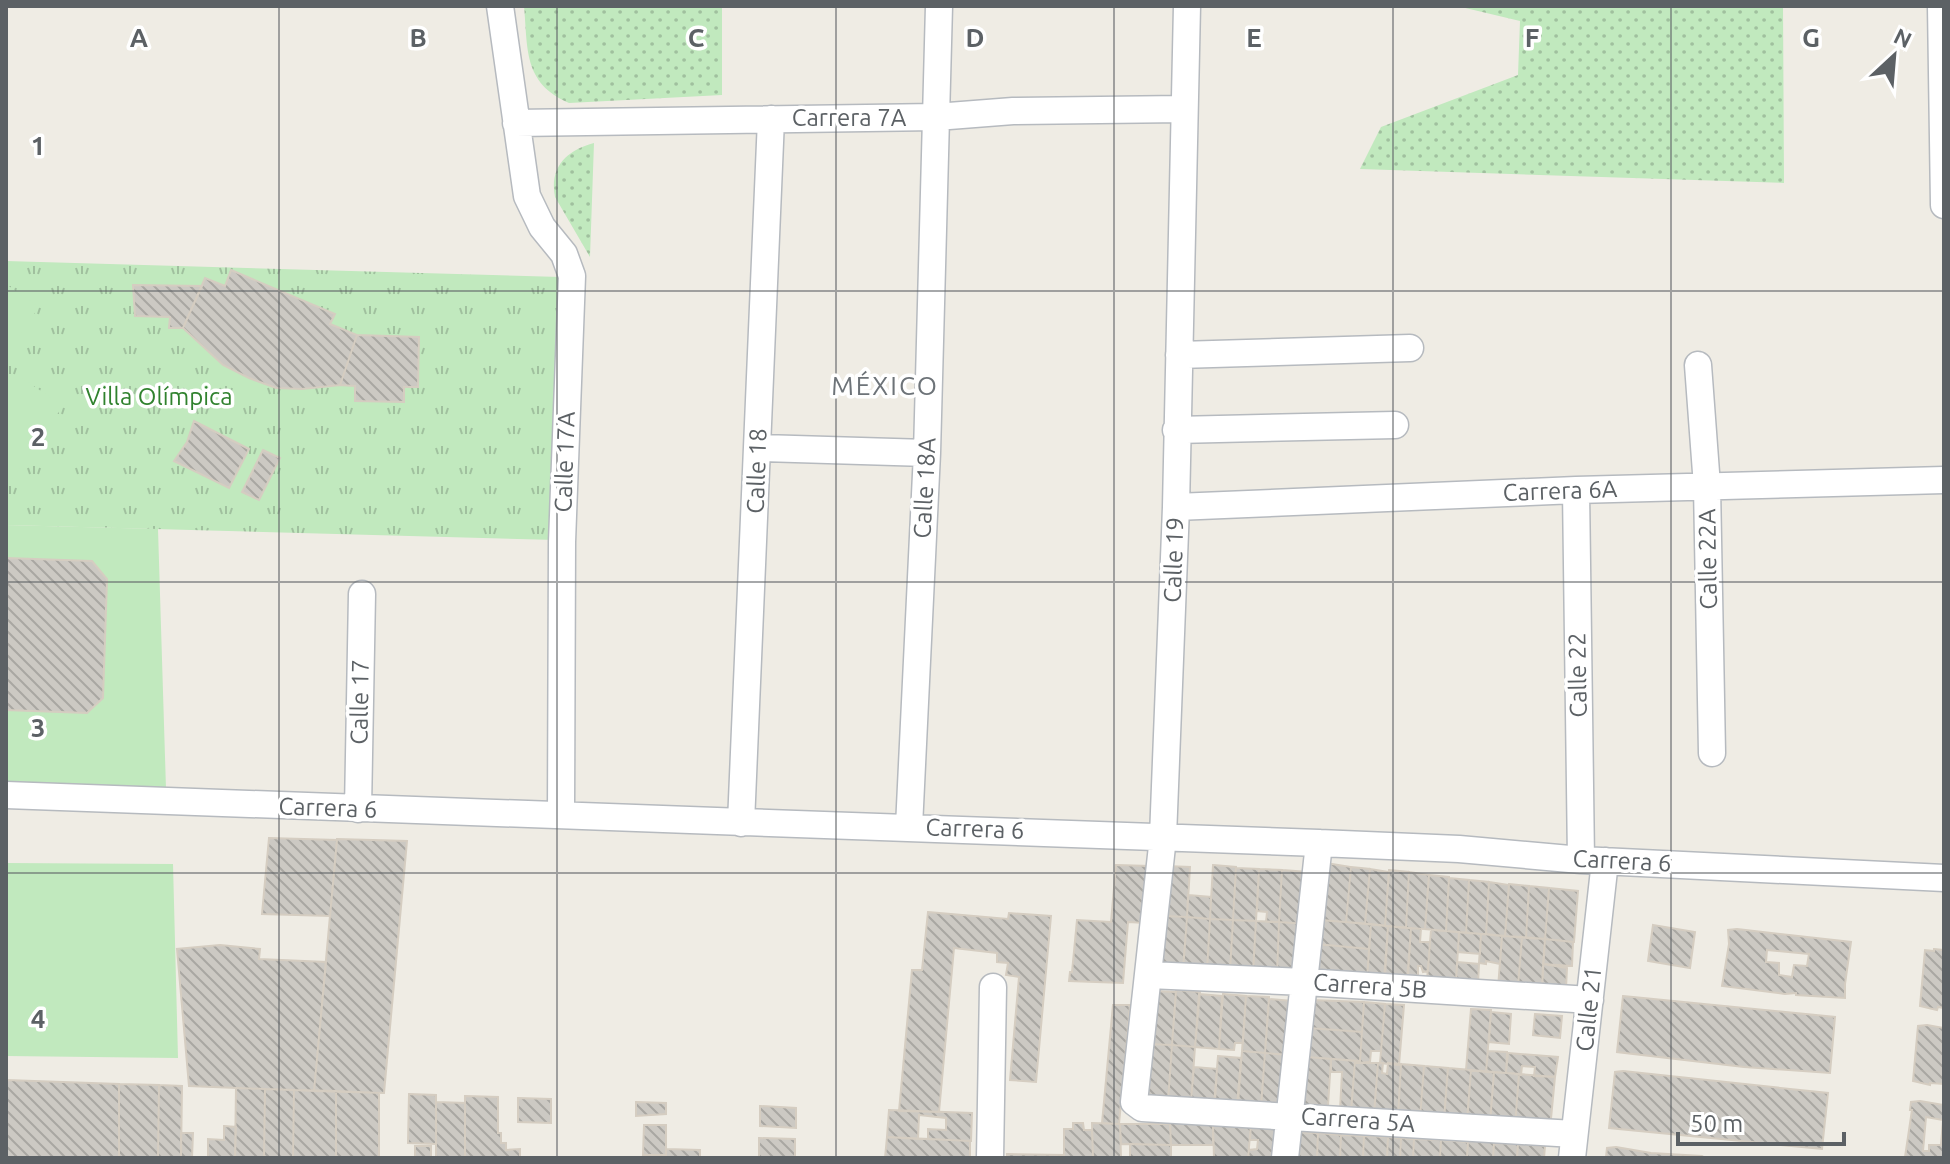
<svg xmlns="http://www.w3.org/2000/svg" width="1950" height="1164" viewBox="0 0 1950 1164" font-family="Ubuntu,sans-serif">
<defs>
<pattern id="grass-dots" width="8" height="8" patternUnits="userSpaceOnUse" patternTransform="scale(2)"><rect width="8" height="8" fill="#c1e9be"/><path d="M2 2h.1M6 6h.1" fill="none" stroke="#a0c09e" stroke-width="1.8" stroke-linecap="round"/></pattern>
<pattern id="park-tufts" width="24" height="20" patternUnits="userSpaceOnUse" patternTransform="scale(2)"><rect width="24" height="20" fill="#c1e9be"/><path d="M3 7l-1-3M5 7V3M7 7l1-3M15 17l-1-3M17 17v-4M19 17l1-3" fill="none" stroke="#a0c09e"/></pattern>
<pattern id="building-back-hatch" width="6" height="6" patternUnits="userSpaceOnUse" patternTransform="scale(2)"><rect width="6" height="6" fill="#ccc9c3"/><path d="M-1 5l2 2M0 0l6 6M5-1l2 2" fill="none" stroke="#a9a7a2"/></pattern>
</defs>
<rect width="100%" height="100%" fill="#efece4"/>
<path fill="url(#grass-dots)" d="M524,6H722V95L569,103C523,83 528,49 524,6Z
M1457,6H1783L1784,183L1360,169L1381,127L1518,75L1520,21Z
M594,143L590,257L555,197C549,167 567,150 594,143Z"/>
<path fill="url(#park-tufts)" d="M6,261L561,277L556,540L6,525Z"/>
<path fill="#c1e9be" d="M6,284L39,307L6,355Z
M16,374L63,406L6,488V388Z
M6,525L158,529L166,789L6,782Z
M6,863L173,864L178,1058L6,1056Z"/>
<path fill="url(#building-back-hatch)" stroke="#d5cdc1" stroke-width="2" fill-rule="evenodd" d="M231,270L335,314L330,324L357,335L340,385L302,389L276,388L249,378L223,365L183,328L205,278L225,286Z
M133,285L202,286L183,328H169L170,317L135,316Z
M357,335L419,337L418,387H404V402L355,401V386L340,385Z
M194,421L249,449L229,488L174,461L187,442Z
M263,450L280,458L259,500L242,492Z
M6,558L92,561L107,579L103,698L87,713L6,710Z
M269,838L337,840L330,916L262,914Z
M337,839L407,841L384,1093L314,1091Z
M1326,863L1351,867L1346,922L1321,920Z
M1116,865L1150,866L1145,923L1128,922L1123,983L1069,981L1070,972H1072L1077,920L1111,922Z
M1213,865L1236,867L1233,920L1210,919Z
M1166,866L1190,867L1187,917L1164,916Z
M1351,867L1370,869L1365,924L1346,922Z
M1236,868L1259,869L1256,921L1233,920Z
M1259,869L1282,870L1279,922H1266L1267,912L1257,911Z
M1370,869L1389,872L1385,926L1365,924Z
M1282,870L1308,872L1305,924L1279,922Z
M1389,870L1409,872L1406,928L1385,926Z
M1409,872L1429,875L1425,929L1406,928Z
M1429,875L1449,877L1446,931L1425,929Z
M1449,878L1469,880L1466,933L1446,931Z
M1469,880L1489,882L1486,934L1466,933Z
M1489,882L1509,885L1505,936L1486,934Z
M1509,884L1529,886L1526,938L1505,936Z
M1529,886L1549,888L1545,939L1526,938Z
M1549,888L1578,891L1574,942L1545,939Z
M1188,895L1211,897L1210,919L1187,917Z
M928,912L1008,919L1009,913L1051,916L1036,1082L1010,1080L1019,977L1006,975L1008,963L997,962V953L954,948L939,1112L899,1111L912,970H922Z
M1164,916L1187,917L1183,971L1157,969Z
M1187,917L1210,919L1207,971L1183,969Z
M1210,919L1233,920L1230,970L1207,969Z
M1233,920L1256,921L1253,971L1230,970Z
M1319,920L1371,924L1369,949L1316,944Z
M1256,921L1279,922L1277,974L1253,973Z
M1279,922L1305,924L1302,976L1277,974Z
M1371,924L1388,926L1384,980H1367Z
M1653,925L1695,932L1690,968L1648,961Z
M1388,926L1411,928L1408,976L1385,977Z
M1411,928L1421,929L1420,942H1430L1428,971L1423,972L1421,966H1418V982L1407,981Z
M1737,929L1851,942L1845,984V998L1796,995V993L1785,994L1722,986L1729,944L1728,930ZM1767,950L1809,954L1807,966L1794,965L1792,977L1779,975V963L1766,962Z
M1431,930L1459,932L1456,982L1427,980Z
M1459,932L1481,934L1480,954L1458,952Z
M1481,934L1502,936L1500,964L1486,961V964L1479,963Z
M1502,936L1522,937L1518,985L1498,988Z
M1522,937L1545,939L1542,989L1518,987Z
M1545,939L1573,942L1572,966L1543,964Z
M1316,944L1369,949L1367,980L1314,975Z
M220,945L260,949L259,959L326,962L314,1091L189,1086L177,949Z
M1934,949L1943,950L1944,952V1008L1938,1007L1937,1010L1920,1006L1925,950L1934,951Z
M1457,962L1479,964L1478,984L1456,982Z
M1543,964L1567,968L1566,988L1542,989Z
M1176,990L1200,992L1195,1047L1172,1045Z
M1153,991L1176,992L1172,1045L1149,1044Z
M1199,994L1222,996L1219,1049L1195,1047Z
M1223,994L1246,996L1243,1043H1235L1234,1050L1219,1049Z
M1246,996L1269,997L1265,1053L1242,1051Z
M1623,996L1835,1017L1830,1073L1744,1067L1617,1052Z
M1269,999L1292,1001L1290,1055L1265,1053Z
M1311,1000L1364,1002L1362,1032L1309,1028Z
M1364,1002L1385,1004L1381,1051H1371L1370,1062L1355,1063L1360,1061Z
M1385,1004L1404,1005L1399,1065L1380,1063Z
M1113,1005H1130L1119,1124L1102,1123Z
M1471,1009L1491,1010L1486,1072L1466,1070Z
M1491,1012L1511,1014L1509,1044L1489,1042Z
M1535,1014L1562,1016L1560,1038L1533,1035Z
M1927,1025L1944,1028V1084L1930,1083V1085L1913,1081L1918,1026Z
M1309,1028L1362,1032L1360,1061L1307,1057Z
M1147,1044L1172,1045L1168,1102L1143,1099Z
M1172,1045L1195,1047L1191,1102L1168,1101Z
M1242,1051L1265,1053L1261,1106L1238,1104Z
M1488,1051L1507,1052L1506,1073L1486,1072Z
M1265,1053L1288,1055L1284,1108L1261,1106Z
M1508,1053L1558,1057L1555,1077L1534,1076L1535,1067L1522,1066L1521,1075L1506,1073Z
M1218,1056L1241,1058L1237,1106L1214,1104Z
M1307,1057L1331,1059L1328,1106L1318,1105L1317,1109L1303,1108Z
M1331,1059L1355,1061L1351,1111L1340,1110L1342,1072H1331Z
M1355,1061H1360L1355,1063H1378L1374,1114L1351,1112Z
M1378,1063H1383L1382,1073L1387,1074L1388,1063L1401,1064L1398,1117L1374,1115Z
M1401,1064L1424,1066L1420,1118L1398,1116Z
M1424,1066L1448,1068L1444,1120L1420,1118Z
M1194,1067L1217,1069L1215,1102L1191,1100Z
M1448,1068L1471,1070L1467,1120L1444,1118Z
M1471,1070L1494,1072L1490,1124L1467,1122Z
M1623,1071L1828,1093L1822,1149L1609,1128L1615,1072Z
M1494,1072L1519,1074L1515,1126L1490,1122Z
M1519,1074L1555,1077L1550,1129L1515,1126Z
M6,1080L119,1084V1158H6Z
M119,1084L159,1085L158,1158H119Z
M159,1085L182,1086L181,1158H158Z
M236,1088L265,1089L264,1158H235Z
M265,1089L294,1090L293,1158H264Z
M294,1090L336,1091V1158H293Z
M336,1091L379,1093V1158H336Z
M409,1094L436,1095V1144L408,1143Z
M465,1096L498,1097V1133H501V1143H506V1150L520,1149V1158H465Z
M518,1098L551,1099V1123L518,1122Z
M1920,1101L1944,1105V1158L1905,1157L1912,1110H1910L1911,1102ZM1926,1117L1943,1120L1941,1145H1929V1151H1923Z
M436,1102L465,1103V1158H436Z
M636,1102L666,1103V1114L636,1116Z
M760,1106L796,1108V1128L760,1126Z
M889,1110L972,1113L971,1141L928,1139V1129L946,1130V1118L919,1115L918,1139L887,1137Z
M1170,1122L1213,1123V1145H1171Z
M1073,1123H1083L1084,1130H1092L1093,1158H1064V1129H1073Z
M1092,1123L1120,1124L1121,1158H1093Z
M1213,1123L1251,1124L1248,1158H1214Z
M1120,1124H1170L1171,1145L1121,1144Z
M1251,1124H1283L1281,1158H1248L1249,1150L1257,1149L1258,1140H1250Z
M644,1125H666V1155H643Z
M224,1126L236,1127L235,1158H208V1139L224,1140Z
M1294,1132L1318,1133L1317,1158H1293Z
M181,1133H193L192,1158H181Z
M1318,1133L1341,1135L1340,1158H1317Z
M1341,1135L1364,1136L1363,1158H1340Z
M1364,1136L1388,1137L1387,1158H1363Z
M887,1137L970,1141V1158H885Z
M1388,1137L1401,1138L1400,1158H1387Z
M759,1138L795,1139V1158H759Z
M1401,1138L1414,1139L1413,1158H1400Z
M1414,1139L1441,1140L1440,1158H1413Z
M1441,1140L1468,1142L1467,1158H1440Z
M1468,1141L1494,1142L1493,1158H1467Z
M1494,1143L1518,1144L1517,1158H1493Z
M1130,1144L1171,1145V1158H1130Z
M1518,1144L1545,1146L1544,1158H1517Z
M415,1146H431V1158H415Z
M1616,1147L1651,1153L1702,1156L1705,1158L1606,1157L1607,1148Z
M666,1149L700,1150V1158H666Z
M1007,1154L1064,1155V1158H1007Z"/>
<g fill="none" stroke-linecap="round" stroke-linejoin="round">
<g stroke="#b6babf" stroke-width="29">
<path id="street" d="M500,6L527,196L542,227L564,254L572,276L562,542L561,814
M1187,6L1176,507L1163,837L1134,1102L1142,1108L1574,1134
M1941,6L1944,205
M516,123L936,117L1013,111L1183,109
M1179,355L1410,348
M1698,365L1707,486L1712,753
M1176,430L1395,425
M758,448L927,453
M1576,490L1581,860
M1176,507L1576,490L1944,480
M6,795L1319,843L1459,849L1581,860L1944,878
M358,809L362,594
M741,823L771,119
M909,827L927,453L939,6
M1149,975L1305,982L1590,1000
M990,1158L993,987
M1285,1158L1319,843
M1572,1158L1605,861"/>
</g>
<use href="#street" stroke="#fff" stroke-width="26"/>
</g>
<path fill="none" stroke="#5c6165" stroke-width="2" stroke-opacity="0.55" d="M279,6V1158M557,6V1158M836,6V1158M1114,6V1158M1393,6V1158M1671,6V1158M6,291H1944M6,582H1944M6,873H1944"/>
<g text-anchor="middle" stroke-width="7" stroke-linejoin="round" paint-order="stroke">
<g font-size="24" fill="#5c6165" stroke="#fff">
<text x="849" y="126">Carrera 7A</text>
<text transform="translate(565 462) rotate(-88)" y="8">Calle 17A</text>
<text transform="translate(757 471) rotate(-88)" y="8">Calle 18</text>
<text transform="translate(925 488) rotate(-87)" y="8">Calle 18A</text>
<text transform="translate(1560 491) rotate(-2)" y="8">Carrera 6A</text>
<text transform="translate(1708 559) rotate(-91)" y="8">Calle 22A</text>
<text transform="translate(1174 560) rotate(-88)" y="8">Calle 19</text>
<text transform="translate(1578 675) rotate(-91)" y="8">Calle 22</text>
<text transform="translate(360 702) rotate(-89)" y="8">Calle 17</text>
<text transform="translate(328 808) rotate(2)" y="8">Carrera 6</text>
<text transform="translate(975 829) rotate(2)" y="8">Carrera 6</text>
<text transform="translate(1622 861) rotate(3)" y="8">Carrera 6</text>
<text transform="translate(1370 986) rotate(4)" y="8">Carrera 5B</text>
<text transform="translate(1589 1009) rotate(-84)" y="8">Calle 21</text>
<text transform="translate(1358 1120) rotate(4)" y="8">Carrera 5A</text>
</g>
<g font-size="24" fill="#30822e" stroke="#fff">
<text x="159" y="405">Villa Olímpica</text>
</g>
<g font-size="26" letter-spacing="2" fill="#6d7378" stroke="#fff">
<text x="885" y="395">MÉXICO</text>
</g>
</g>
<g font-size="26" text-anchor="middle" font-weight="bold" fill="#5c6165" stroke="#fff" stroke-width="7" stroke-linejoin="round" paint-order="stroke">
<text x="139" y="47">A</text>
<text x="418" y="47">B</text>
<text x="696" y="47">C</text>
<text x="975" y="47">D</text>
<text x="1254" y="47">E</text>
<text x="1532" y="47">F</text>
<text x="1811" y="47">G</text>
<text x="38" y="155">1</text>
<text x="38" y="446">2</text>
<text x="38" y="737">3</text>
<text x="38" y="1028">4</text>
</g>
<rect width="1950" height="1164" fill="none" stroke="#5c6165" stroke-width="16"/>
<g transform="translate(1894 56) rotate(26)" stroke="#ffffff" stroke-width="6" paint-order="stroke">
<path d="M0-6L14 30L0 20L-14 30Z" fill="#5c6165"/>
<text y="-12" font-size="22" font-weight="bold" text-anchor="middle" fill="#5c6165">N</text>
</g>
<path d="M1678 1132v12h166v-12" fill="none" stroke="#5c6165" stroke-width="4"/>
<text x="1690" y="1132" font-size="24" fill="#5c6165" stroke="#ffffff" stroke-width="6" paint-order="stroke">50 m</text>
</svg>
